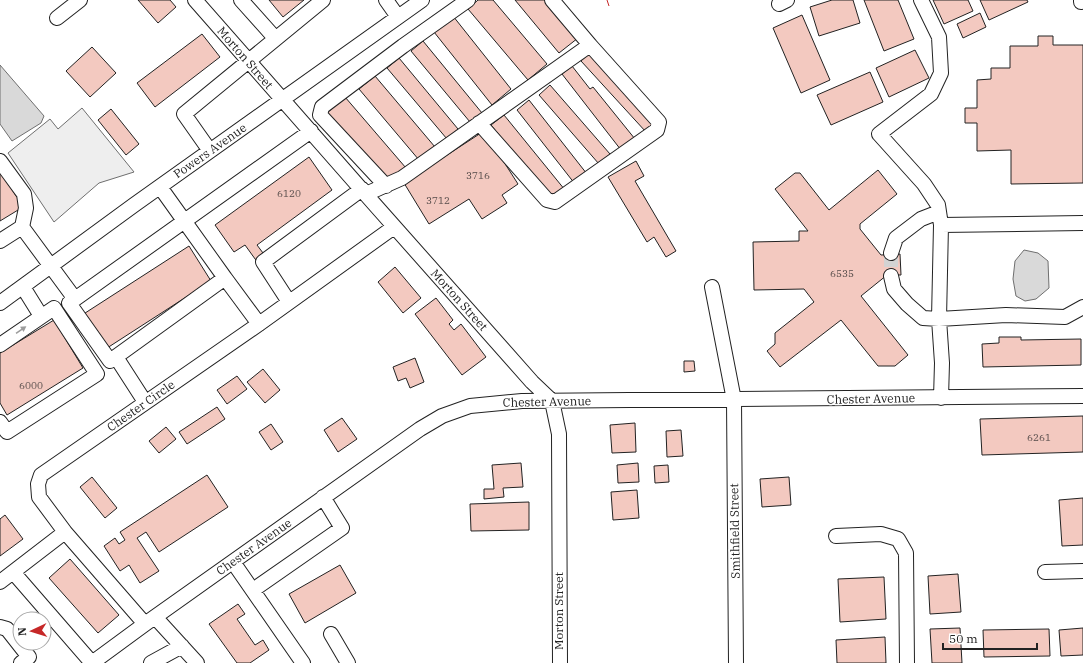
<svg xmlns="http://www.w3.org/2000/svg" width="1083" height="663" viewBox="0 0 1083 663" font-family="'IBM Plex Serif',serif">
<rect width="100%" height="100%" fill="#fff"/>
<path fill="#eee" stroke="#6f6f6f" d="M82,108L134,172L99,183L54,222L8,153L50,119L58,129Z"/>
<path fill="#d9d9d9" stroke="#6f6f6f" d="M0,65L44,116L41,123L12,141L0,124Z
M1024,250L1038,253L1048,261L1049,288L1036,299L1025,301L1016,296L1013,279L1015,261Z"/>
<path fill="#f3c9c0" stroke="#222" d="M138,0H170L176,7L158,23Z
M269,0H304L283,17Z
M478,0H493L547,64L528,80L468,9Z
M515,0H547L578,38L559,53Z
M832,0H853L860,23L819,36L810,7Z
M864,0H898L914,39L884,51Z
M933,0H968L973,11L944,24Z
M980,0H1027L1028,2L989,20Z
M980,13L986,27L963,38L957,24Z
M802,15L830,80L801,93L773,28Z
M453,16L511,89L492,105L434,32Z
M202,34L220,57L155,107L137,83Z
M1038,36H1053V45H1083V183L1011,184V150L977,151V123H965V108H977V80L991,79V68H1010V46H1038Z
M423,41L482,113L470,122L411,51Z
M92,47L116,73L90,97L66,71Z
M593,50L657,121L646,132L581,61Z
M915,50L929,78L889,97L876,68Z
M399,58L458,129L447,139L387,68Z
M572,66L590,89L593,87L635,139L621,150L562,74Z
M870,72L883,102L831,125L817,95Z
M375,76L435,147L419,160L359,89Z
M550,85L610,154L599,164L539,95Z
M345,97L406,168L387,184L327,113Z
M529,100L587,174L575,184L517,110Z
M111,109L139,144L126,155L98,120Z
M504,115L565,190L552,200L491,125Z
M484,131L518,184L502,195L507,203L482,219L469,199L429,224L404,183Z
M309,157L332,190L257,245L266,257L258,263L245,245L234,252L215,225Z
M636,161L644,176L635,181L676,251L666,257L654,237L647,242L608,177Z
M0,170L23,207L0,221Z
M878,170L897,194L860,224V229L881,255L900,254L901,275H887L861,296L908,355L895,366H878L841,320L780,367L767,351L775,344V333L814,302L804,289L754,290L753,242L799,241V231H808L775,189L795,173H800L829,210Z
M189,246L211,281L104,350L82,315Z
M395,267L421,298L403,313L378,282Z
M436,298L453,320L449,324L454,330L461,324L486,357L462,375L415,314Z
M54,320L83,368L7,415L0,403V353Z
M999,337H1021V340L1081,339V365L983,367L982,344L999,343Z
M415,358L424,382L410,388L406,378L398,381L393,367Z
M684,361H694L695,371L684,372Z
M263,369L280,390L265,403L247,382Z
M237,376L247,389L227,404L217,390Z
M217,407L225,419L187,444L179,432Z
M1083,416V452L982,455L980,419Z
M342,418L357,439L338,452L324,430Z
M635,423L636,452L612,453L610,425Z
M271,424L283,442L271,450L259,432Z
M166,427L176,439L159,453L149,441Z
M681,430L683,456L667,457L666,431Z
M521,463L523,487L503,488L504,497L484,499V489H494L492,465Z
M638,463L639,482L618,483L617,465Z
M668,465L669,482L655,483L654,466Z
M207,475L228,507L159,552L146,532L137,538L159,571L140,583L129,565L120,571L104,546L115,538L119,544L125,540L120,532Z
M92,477L117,508L105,518L80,487Z
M789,477L791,505L762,507L760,479Z
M637,490L639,518L613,520L611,492Z
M1083,498V545L1062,546L1059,500Z
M529,502V530L471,531L470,504Z
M5,515L23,539L0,556V519Z
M70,559L119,615L98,633L49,578Z
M340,565L356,593L305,623L289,594Z
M958,574L961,612L930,614L928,576Z
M884,577L886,619L840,622L838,579Z
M238,604L245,614L237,619L255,645L263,640L269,650L250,663H237L209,624Z
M960,628L962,663H932L930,629Z
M1083,628V655L1061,656L1059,630Z
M1049,629L1050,656L984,657L983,630Z
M885,637L886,663H837L836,640Z"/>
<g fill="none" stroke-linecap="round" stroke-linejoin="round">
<path stroke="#d3d3d3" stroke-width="14" stroke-dasharray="14 7" stroke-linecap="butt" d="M891,253V276"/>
<g stroke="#222" stroke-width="16">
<path id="minor" d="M195,0C307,128 419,255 532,382L552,401L559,434L560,663
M241,0L275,38
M386,0L398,17
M921,0L939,37L941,73L931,94L879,134L924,184L938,205L941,225L1083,223
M1081,2V0
M779,4L787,0
M57,18L80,0
M479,123L547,200L555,202L657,130L659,122L590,45
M210,151L184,114L323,0
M0,161L24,194L26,208L22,227L75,299L311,131
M386,186L320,115L322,107L403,46L468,0
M366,194L402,178L590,45L552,0
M941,225L939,319L1006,315L1065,317L1083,307
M0,241L22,227
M891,253L896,238L921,219L939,212
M891,276L894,289L907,304L923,318L939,319L942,363L941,398
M225,278L259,324
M23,287L41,316
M712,287L734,400L736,663
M75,299L69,303L110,361L225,278L160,187
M289,302L263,262L362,189
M0,303L134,205L422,0
M0,345L54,308L97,374L7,432L0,422
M116,357L145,402
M836,536L881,534L898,539L906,553L907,663
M233,562L303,663
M13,572L92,663
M1045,572L1083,571
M0,582L65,532
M253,590L342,528L323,497
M155,617L197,663
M145,624L65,532L39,497L38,484L41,475L259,324L394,227
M0,627L7,629L29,657L21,663
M331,634L348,663
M92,663L145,624L420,429L442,416L470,406L522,401L1083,396
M151,663L182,646"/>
</g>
<use href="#minor" stroke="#fff" stroke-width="14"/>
<path stroke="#c62828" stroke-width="1" stroke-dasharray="14 3 2 3" stroke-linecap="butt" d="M607,0L609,6"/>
</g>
<defs><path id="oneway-solid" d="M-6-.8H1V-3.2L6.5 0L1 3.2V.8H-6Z"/></defs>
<use fill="#9c9c9c" href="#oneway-solid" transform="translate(21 330) rotate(-34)"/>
<g text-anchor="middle" stroke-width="3" stroke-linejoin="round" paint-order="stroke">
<g font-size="10" fill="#564c4a">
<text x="478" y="179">3716</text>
<text x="289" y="197">6120</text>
<text x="438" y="204">3712</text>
<text x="842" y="277">6535</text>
<text x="31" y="389">6000</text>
<text x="1039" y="441">6261</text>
</g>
<g font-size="12" fill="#222" stroke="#fff">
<text transform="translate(245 58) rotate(49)" y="4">Morton Street</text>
<text transform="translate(210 151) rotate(-35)" y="4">Powers Avenue</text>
<text transform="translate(459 300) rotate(48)" y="4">Morton Street</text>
<text transform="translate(871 399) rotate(-1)" y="4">Chester Avenue</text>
<text transform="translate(547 402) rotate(-1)" y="4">Chester Avenue</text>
<text transform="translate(141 406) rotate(-35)" y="4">Chester Circle</text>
<text transform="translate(735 531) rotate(-91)" y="4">Smithfield Street</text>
<text transform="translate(254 547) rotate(-35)" y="4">Chester Avenue</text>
<text transform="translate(559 611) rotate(-90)" y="4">Morton Street</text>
</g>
</g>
<g transform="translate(32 631) rotate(266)"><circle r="19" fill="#ffffff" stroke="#a7a7a7"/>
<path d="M0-3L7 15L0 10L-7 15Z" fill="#c62828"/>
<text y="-6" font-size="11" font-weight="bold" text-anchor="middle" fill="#222222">N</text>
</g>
<path d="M943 643v6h94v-6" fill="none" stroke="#222222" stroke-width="2"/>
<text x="949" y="643" font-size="12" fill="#222222" stroke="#ffffff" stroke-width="3" paint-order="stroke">50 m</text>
</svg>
